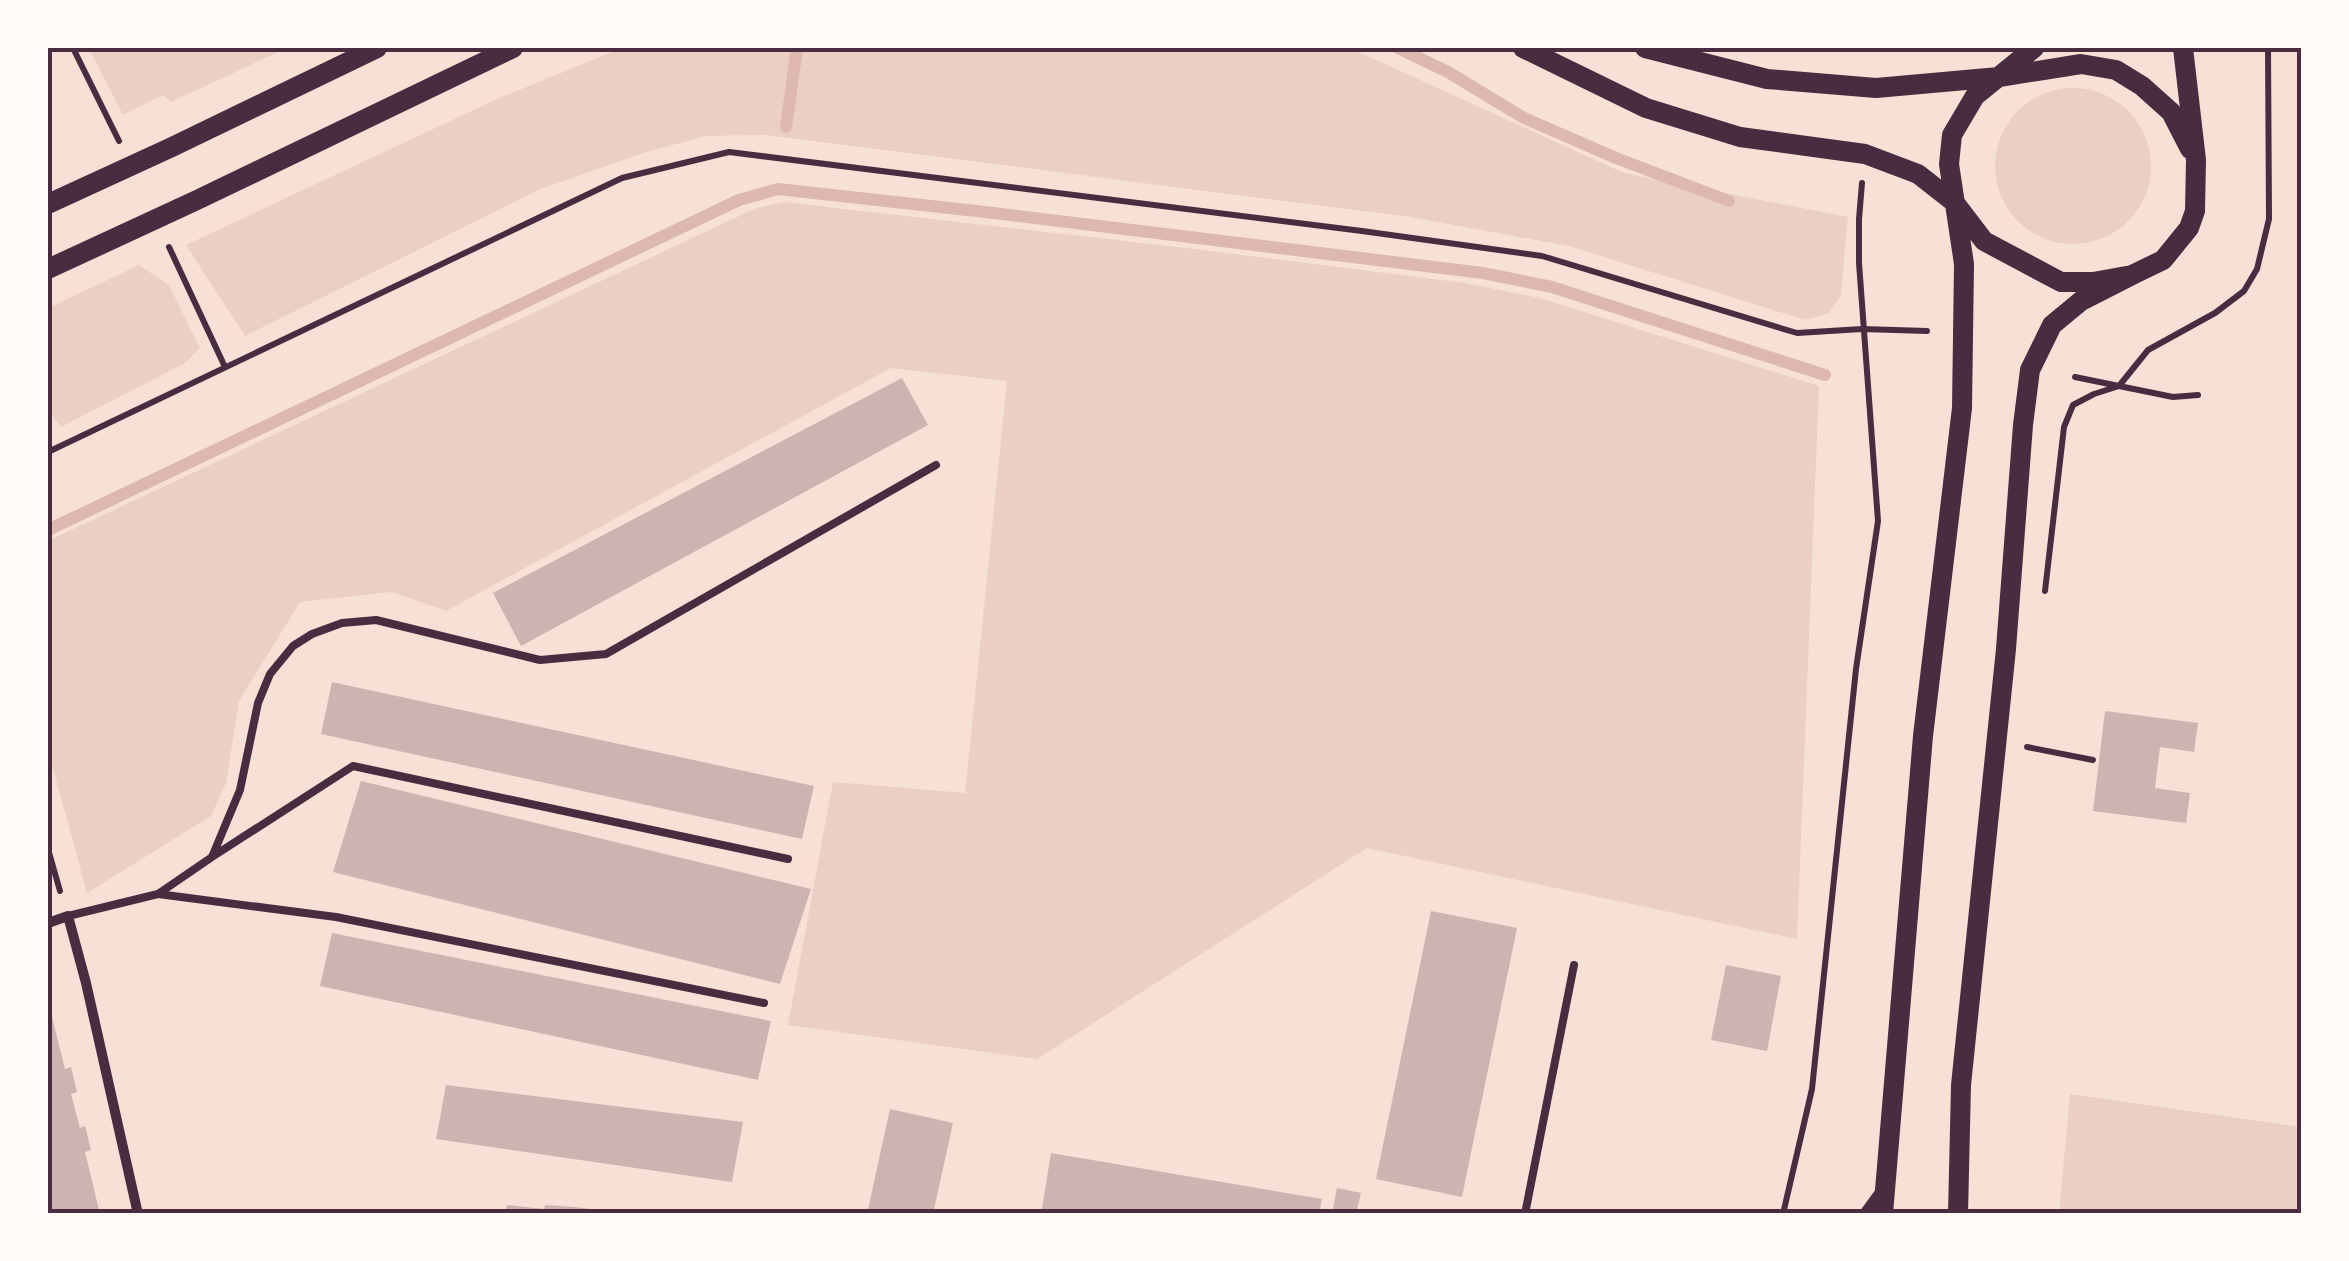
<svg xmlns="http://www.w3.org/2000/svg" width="2349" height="1261" viewBox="0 0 2349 1261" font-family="'Open Sans',sans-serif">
<rect width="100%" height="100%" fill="#f7e1d7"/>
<path fill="#ebcfc5" d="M89,48H287L171,102L163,95L123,115Z
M622,48H1350L1624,173L1848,217L1841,295L1829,313L1805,320L1569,246L1410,217L766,135L706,136L643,153L538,190L245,336L186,245L497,99Z
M1995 166a78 78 0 1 1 156 0a78 78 0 1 1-156 0Z
M783,202L1186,248L1465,283L1540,298L1819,386L1797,939L1367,848L1037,1059L788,1025L833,782L965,793L1007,381L891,368L446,611L392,592L300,602L239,701L226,783L211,816L87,893L48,750V541L756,208Z
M139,265L169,285L200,348L185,363L61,427L48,410V308Z
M2070,1094L2301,1127V1213H2059Z"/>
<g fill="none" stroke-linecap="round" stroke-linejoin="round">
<path stroke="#dcb8b0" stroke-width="12" d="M1398,48L1448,72L1524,118L1616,158L1729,201
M786,127L797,48
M48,530L739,200L778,189L985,212L1483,273L1552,287L1825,375"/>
</g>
<path fill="#ccb4b1" d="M902,378L928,425L521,646L493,593Z
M332,682L814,786L802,839L321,734Z
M2105,711L2198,723L2194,752L2160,747L2155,788L2190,793L2186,823L2093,811Z
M361,781L811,889L780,984L333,872Z
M1431,911L1517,928L1462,1197L1376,1179Z
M332,933L771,1021L758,1080L320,986Z
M1726,965L1781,976L1767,1051L1711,1040Z
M49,1005L65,1069L71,1067L77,1092L71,1094L80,1128L85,1126L91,1150L85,1152L100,1214H48Z
M446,1085L743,1122L732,1182L436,1139Z
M890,1109L953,1123L933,1214H867Z
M1051,1153L1322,1199L1319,1214H1041Z
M1337,1188L1361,1193L1356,1214H1332Z
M507,1205L544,1209L545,1205L575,1207L606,1211V1214H505Z"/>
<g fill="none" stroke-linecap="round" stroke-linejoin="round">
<path stroke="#4a2c40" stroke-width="6" d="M73,48L119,141
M169,247L225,367
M2075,377L2119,386L2148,350L2215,313L2244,291L2257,269L2269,219L2268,48
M48,452L622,178L729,152L1362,231L1542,256L1797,333L1862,329L1927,331
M2045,591L2064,427L2073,405L2094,394L2119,386L2173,397L2198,395
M2027,747L2093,760
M48,849L60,891
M1783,1214L1812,1089L1856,669L1878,521L1859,263V219L1862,183"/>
<path stroke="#4a2c40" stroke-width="8" d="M212,857L353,766L788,859
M158,894L336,917L764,1003
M68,916L158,894L212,857L240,790L258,703L270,674L293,646L312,634L342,623L376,620L540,660L606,654L936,465
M1525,1214L1574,965"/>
<path stroke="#4a2c40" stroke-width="10" d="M48,923L68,916L86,983L138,1214
M1864,1214L1880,1192"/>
<path stroke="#4a2c40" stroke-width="20" d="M1523,48L1646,108L1740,137L1865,154L1918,174L1955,203L1984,241L2061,282H2093L2132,275L2163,260L2189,228L2195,211L2196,160L2183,48
M1645,48L1767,79L1876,88L1999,77L2081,64L2116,70L2142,86L2171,112L2190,149
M48,204L172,147L377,48
M48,269L197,200L513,48
M1883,1214L1923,736L1962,408L1964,264L1949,164L1952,135L1975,96L2034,48
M1958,1214L1961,1085L2006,649L2023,425L2030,370L2052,325L2081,301L2132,275"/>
</g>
<rect width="2349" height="1261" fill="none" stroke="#fffaf5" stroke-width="100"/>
<rect x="50" y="50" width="2249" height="1161" fill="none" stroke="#4a2c40" stroke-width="4"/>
</svg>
